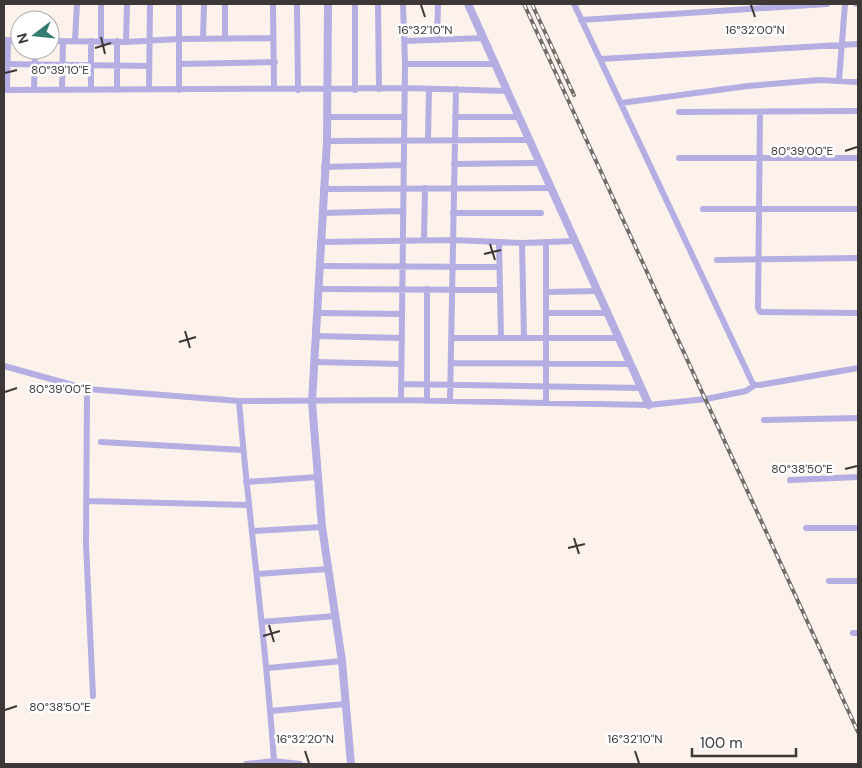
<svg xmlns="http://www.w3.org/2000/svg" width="862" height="768" viewBox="0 0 862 768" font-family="'DM Sans',sans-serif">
<rect width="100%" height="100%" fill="#fdf1ec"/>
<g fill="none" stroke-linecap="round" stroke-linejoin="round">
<path stroke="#b4aee3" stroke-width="6" d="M101,4V41
M273,4L274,89
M297,4L298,90
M378,4L379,89
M574,4L752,382L755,385H760L858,368
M856,4H858
M581,20L827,4
M203,38L204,4
M225,39V4
M4,40L20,41
M75,40L77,4
M437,40L438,4
M50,41L126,42L178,39L273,38
M91,41V89
M405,41L484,38
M126,42L127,4
M600,59L858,44
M4,64L149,66
M179,64V4
M405,64H495
M839,80L845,4
M34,89L35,50
M62,89L63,41
M4,90L405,88L507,91
M7,90L8,40
M117,90V41
M149,90L150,4
M179,90V64L275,62
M355,90V4
M621,103L748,86L819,80L858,82
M679,112L858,111
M760,112L758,308L760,312L858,313
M327,117H404
M455,117H519
M428,140L429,89
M327,141L529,140
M679,158H858
M454,164L540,163
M324,167L403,165
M323,189L551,188
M703,209H858
M322,213L402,211
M453,213H541
M424,240L425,188
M320,242L453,240L522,243L575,241
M499,243L501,338
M522,243L524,338
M717,260L858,258
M319,266L499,267
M319,289L500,290
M546,292L598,291
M318,313L402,314
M546,313H608
M316,336L402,338
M452,338H619
M315,362L401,364
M451,363L630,364
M4,366L87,389L239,401L401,400L649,405L706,399L746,391L755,385
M401,384L641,388
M87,389L86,544L93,696
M401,400L405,64L403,4
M239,401C249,521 266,641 274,761
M427,401V289
M450,401L456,89
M546,403V243
M764,420L858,418
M101,442L243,450
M790,480L858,477
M246,482L318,477
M87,501L248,505
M806,528H858
M252,531L322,527
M257,574L328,569
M829,581H858
M262,622L335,616
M853,633H858
M268,668L342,661
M271,711L345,704
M246,764L274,761L300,764"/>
<path stroke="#b4aee3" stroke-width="8" d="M328,4L327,141L312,402L322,527L342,661L351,764
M468,4L649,405"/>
<g stroke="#726c69" stroke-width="4">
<path id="rail" d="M524,4L858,732
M532,4L574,95"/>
</g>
<use href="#rail" stroke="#fff" stroke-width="2" stroke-dasharray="5.5" stroke-linecap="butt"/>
</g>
<path fill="none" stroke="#3d3836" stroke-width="2" d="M421,5L425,17M751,5L755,17M101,37L105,54M95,48L111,43M5,73L17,70M845,151L857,147M490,244L495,260M484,254L501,250M185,331L190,348M179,342L196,337M5,392L17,388M845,469L857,466M574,538L579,554M568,548L585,544M269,625L274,642M263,636L280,631M5,710L17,706M305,751L309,763M635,751L639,763"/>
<g font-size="12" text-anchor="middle" fill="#3d3836" stroke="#fff" stroke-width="5" stroke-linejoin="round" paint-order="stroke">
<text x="425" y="34">16°32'10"N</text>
<text x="755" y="34">16°32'00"N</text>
<text x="60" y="74">80°39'10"E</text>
<text x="802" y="155">80°39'00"E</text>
<text x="60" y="393">80°39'00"E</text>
<text x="802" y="473">80°38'50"E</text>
<text x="60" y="711">80°38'50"E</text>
<text x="305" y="743">16°32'20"N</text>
<text x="635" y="743">16°32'10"N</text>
</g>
<rect width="862" height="768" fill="none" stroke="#3d3836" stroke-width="10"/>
<g transform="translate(35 35) rotate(254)"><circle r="24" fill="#ffffff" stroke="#b1afaf"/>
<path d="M0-4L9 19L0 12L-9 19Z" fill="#347b72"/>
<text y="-8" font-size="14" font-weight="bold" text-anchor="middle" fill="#3d3836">N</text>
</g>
<path d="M692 748v8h104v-8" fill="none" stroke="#3d3836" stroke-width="2.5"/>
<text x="700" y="748" font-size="15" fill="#3d3836" stroke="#ffffff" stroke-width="4" paint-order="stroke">100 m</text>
</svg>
